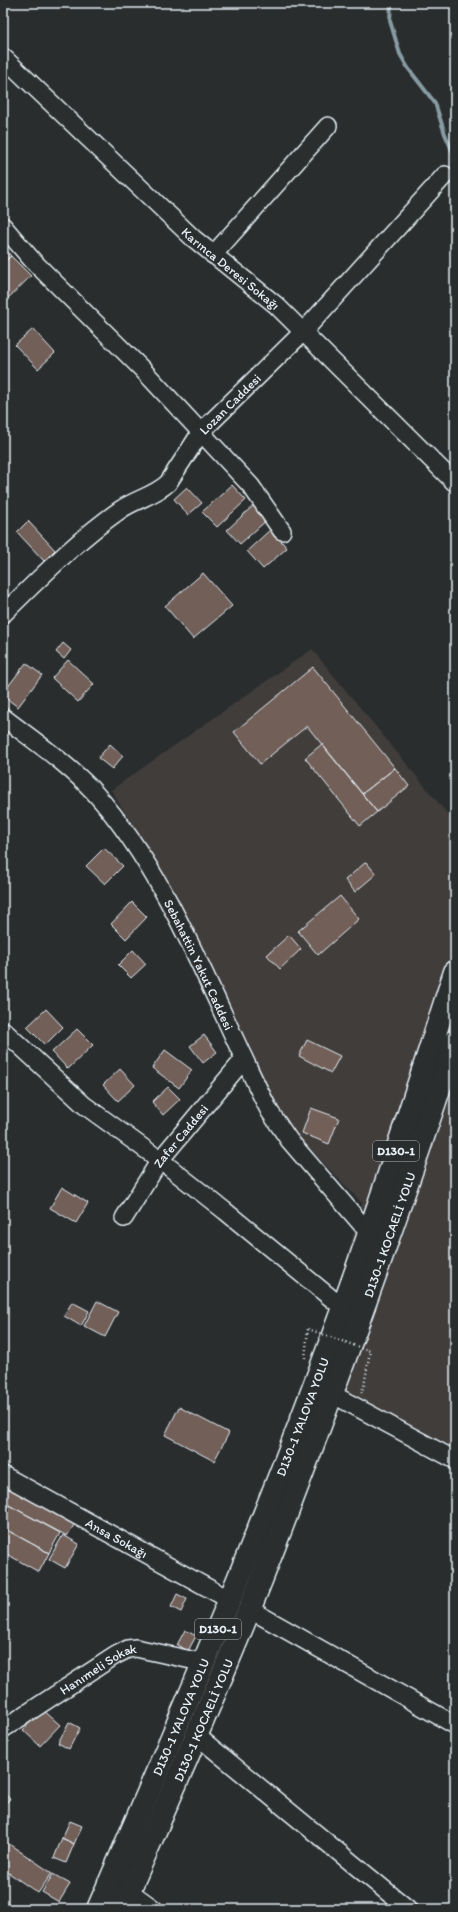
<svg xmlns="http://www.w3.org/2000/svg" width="458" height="1912" viewBox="0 0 458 1912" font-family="Itim,sans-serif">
<rect width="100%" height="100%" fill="#2a2d2e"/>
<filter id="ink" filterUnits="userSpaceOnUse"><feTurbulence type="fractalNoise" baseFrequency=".025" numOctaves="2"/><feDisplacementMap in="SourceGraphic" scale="8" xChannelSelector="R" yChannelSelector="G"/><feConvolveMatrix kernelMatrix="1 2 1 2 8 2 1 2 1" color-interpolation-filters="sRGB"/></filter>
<g filter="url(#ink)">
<path fill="#3f3c3b" d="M312,649L455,823V1460L338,1397L334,1329L342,1276L362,1203L292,1131L277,1107L206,954L162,874L111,790Z"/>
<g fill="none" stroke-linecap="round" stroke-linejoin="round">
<path stroke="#889ca4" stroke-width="4" d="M391,3L390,21L400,54L408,68L435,103L445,134L455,157"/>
</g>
<path fill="#715f59" stroke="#e8f1f8" d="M3,247L11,256L3,263Z
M11,256L31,276L3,303V263Z
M33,329L55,353L38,369L15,345Z
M232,485L246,500L217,527L202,512Z
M187,487L202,503L188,515L174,499Z
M255,504L268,519L240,544L227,530Z
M28,521L55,550L44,561L17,532Z
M271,529L287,548L263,569L247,551Z
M203,573L232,606L193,639L165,606Z
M63,643L71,650L64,659L56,652Z
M68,660L94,684L78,702L52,678Z
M26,663L42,675L18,707L3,696V693Z
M313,667L395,768L362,794L307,726L260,764L234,732Z
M110,744L123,756L112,769L98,758Z
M322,744L377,812L360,826L305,758Z
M395,768L409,786L377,812L362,794Z
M104,848L123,866L105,884L86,866Z
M366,862L376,874L355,892L345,880Z
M340,896L359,919L318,955L298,931Z
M132,902L147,917L126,939L111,924Z
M289,935L301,949L280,969L267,955Z
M133,950L146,964L131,978L118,965Z
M46,1009L63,1027L45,1045L27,1027Z
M77,1029L93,1045L68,1069L52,1052Z
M204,1035L217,1052L203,1063L190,1046Z
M307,1040L340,1056L331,1073L299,1056Z
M165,1050L192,1070L179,1088L152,1068Z
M120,1069L135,1085L118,1101L103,1085Z
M168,1087L180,1099L163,1115L152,1102Z
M311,1108L339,1118L329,1144L302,1133Z
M62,1187L88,1203L76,1223L50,1208Z
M97,1301L118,1312L105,1337L84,1326Z
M72,1302L89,1311L81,1326L64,1316Z
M179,1407L229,1433L214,1461L165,1435Z
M6,1485L76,1522L67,1536L3,1502V1490Z
M3,1502L60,1533L49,1553L3,1528Z
M3,1528L49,1553L39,1572L3,1552Z
M63,1535L79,1544L65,1568L49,1559Z
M177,1594L187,1599L181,1612L171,1607Z
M185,1630L196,1636L188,1651L177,1645Z
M42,1709L60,1725L40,1746L23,1730Z
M69,1722L80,1728L69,1749L58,1743Z
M3,1792L10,1799L3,1806Z
M70,1821L82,1826L74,1844L62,1838Z
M62,1838L74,1844L66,1863L54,1858Z
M3,1840L52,1873L38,1893L3,1869Z
M53,1874L70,1884L59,1902L42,1892Z"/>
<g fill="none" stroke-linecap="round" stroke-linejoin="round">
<g stroke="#e8f1f8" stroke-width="20">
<g id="minor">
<path id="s1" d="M3,57L193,238L276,305L455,483"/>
<path d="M3,226L33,261L142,369L251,486L282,531"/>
<path d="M213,255L328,126"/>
<path id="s2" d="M3,614C40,578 77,540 120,510C136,499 154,496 168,483L201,432L304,331L445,175"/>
<path id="s3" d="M3,717C34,741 67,763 94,792C173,880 216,1008 270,1112L289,1140L369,1233"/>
<path d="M3,1030L84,1105L160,1160L225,1211L337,1303"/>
<path id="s4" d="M124,1218L160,1160L244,1059"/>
<path d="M332,1394L455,1460"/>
<path id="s5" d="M3,1475L230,1600"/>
<path d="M249,1609L455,1725"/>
<path id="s6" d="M3,1729L116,1655L128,1649L136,1648L205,1663"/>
<path d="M196,1735L408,1909"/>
<path d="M129,1891L154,1909"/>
</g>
</g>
<g stroke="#e8f1f8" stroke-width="25">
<g id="highway">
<path id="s7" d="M98,1909C189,1699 279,1490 355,1274C390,1174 422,1073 455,972"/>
<path id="s8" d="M121,1909C169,1799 218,1689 262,1578C331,1400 396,1222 455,1041"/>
</g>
</g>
<path stroke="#e8f1f8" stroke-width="2.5" stroke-dasharray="1 3" stroke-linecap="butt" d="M305,1358L308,1329
M361,1393L364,1386L370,1351"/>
<use href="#minor" stroke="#2a2d2e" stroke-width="17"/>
<use href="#highway" stroke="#2a2d2e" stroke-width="22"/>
<path stroke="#e8f1f8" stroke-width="2.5" stroke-dasharray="1 3" stroke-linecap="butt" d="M308,1329L370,1351"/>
</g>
</g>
<g text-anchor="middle" stroke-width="3" stroke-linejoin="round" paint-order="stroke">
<g fill="#2a2d2e" stroke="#afb6bb" stroke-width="1">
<rect x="373" y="1141" width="46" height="20" rx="3"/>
<rect x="195" y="1619" width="46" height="20" rx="3"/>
</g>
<g font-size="12" font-weight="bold" fill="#e8f1f8">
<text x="396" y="1155">D130-1</text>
<text x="218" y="1633">D130-1</text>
</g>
<g font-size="13" fill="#e8f1f8" stroke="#2a2d2e">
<text dy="5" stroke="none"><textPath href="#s1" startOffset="311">Karınca Deresi Sokağı</textPath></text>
<text dy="5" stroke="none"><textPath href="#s2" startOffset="313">Lozan Caddesi</textPath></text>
<text dy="5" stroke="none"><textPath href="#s3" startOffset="321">Sebahattin Yakut Caddesi</textPath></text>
<text dy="5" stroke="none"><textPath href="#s4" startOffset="100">Zafer Caddesi</textPath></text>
<text dy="5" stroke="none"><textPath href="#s8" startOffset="726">D130-1 KOCAELİ YOLU</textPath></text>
<text dy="5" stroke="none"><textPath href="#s7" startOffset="533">D130-1 YALOVA YOLU</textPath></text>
<text dy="5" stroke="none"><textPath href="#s5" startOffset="130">Ansa Sokağı</textPath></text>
<text dy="5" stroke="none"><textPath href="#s6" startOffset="113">Hanımeli Sokak</textPath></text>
<text dy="5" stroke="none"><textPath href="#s7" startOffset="209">D130-1 YALOVA YOLU</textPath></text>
<text dy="5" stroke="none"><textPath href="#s8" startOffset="206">D130-1 KOCAELİ YOLU</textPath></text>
</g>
</g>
<rect width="458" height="1912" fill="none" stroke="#2a2d2e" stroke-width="16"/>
<rect x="8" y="8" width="442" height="1896" fill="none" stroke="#e8f1f8" stroke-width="1.5" filter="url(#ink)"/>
</svg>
